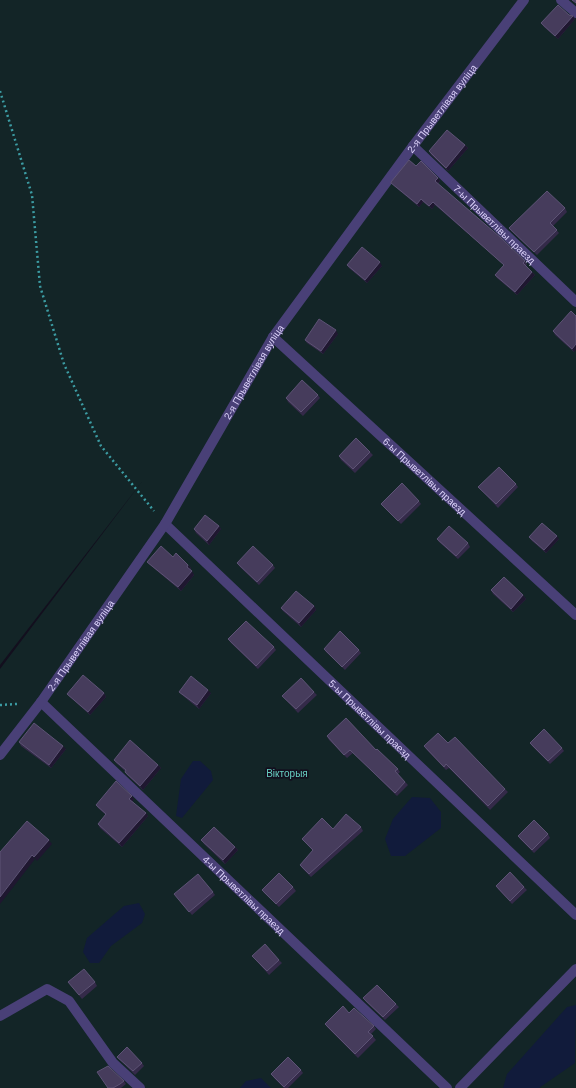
<svg xmlns="http://www.w3.org/2000/svg" width="576" height="1088" viewBox="0 0 576 1088" font-family="Helvetica,sans-serif">
<rect width="100%" height="100%" fill="#130f1e"/>
<path fill="#132527" d="M0,0H576V1088H0V669L144,479L0,665Z"/>
<path fill="#111b3b" d="M193,761H200L211,771L213,780L182,818L176,816L181,779Z
M412,797L430,798L441,812V828L405,856H391L385,839L393,819Z
M139,903L145,914L142,923L111,946L99,963H90L83,952L87,938L124,906Z
M576,1005L575,1063L539,1088H503L507,1074L567,1007Z
M261,1078L271,1088H240L246,1081Z"/>
<g fill="none" stroke-linecap="round" stroke-linejoin="round">
<path stroke="#3c9ca3" stroke-width="2.5" stroke-dasharray="2 3" stroke-linecap="butt" d="M0,91L32,195L40,286L64,364L101,446L154,511
M0,705L17,704"/>
<g stroke="#494077" stroke-width="10">
<path d="M561,0L576,13"/>
<path id="s1" d="M413,146L576,302"/>
<path id="s2" d="M273,337L576,615"/>
<path id="s3" d="M165,524L576,915"/>
<path id="s4" d="M41,702L447,1088"/>
<path id="s5" d="M0,755L41,702L165,524L273,337L413,146L524,0"/>
<path d="M0,1016L47,989L69,1001L113,1063L140,1088"/>
<path d="M460,1088L576,969"/>
</g>
</g>
<path fill="#342a49" d="M569,15L573,16L575,19L558,39L544,27L541,23Z
M465,145L468,148L448,171L431,155L429,151Z
M416,166L438,178L440,181L438,184L525,261L527,264L526,266L535,275L517,295L497,278L495,275L504,265L435,205L432,209L423,202L419,207L394,186L391,182Z
M565,208L567,212L553,226L559,233L537,255L511,231L509,228Z
M347,265L382,266L367,283L349,268Z
M571,311L574,352L555,335L553,331Z
M338,334L323,354L307,343L305,340Z
M318,395L320,398L303,416L288,402L286,398Z
M370,452L373,455L355,473L341,460L339,456Z
M516,484L518,487L498,508L481,490L478,487Z
M419,501L421,504L401,524L381,504Z
M219,526L221,529L209,545L196,533L194,529Z
M529,537L559,539L546,553L532,541Z
M437,539L468,543L470,547L458,559L439,542Z
M173,557L188,565L191,568L190,570L194,575L181,591L150,565L147,562Z
M237,563L273,565L275,568L259,585L240,567Z
M491,590L523,595L526,599L513,612L493,594Z
M314,606L316,610L301,627L283,611L281,608Z
M228,639L274,647L276,650L258,669L231,643Z
M324,649L359,650L361,653L345,670L326,652Z
M179,692L211,693L199,709L182,695Z
M314,692L317,695L298,713L285,699L282,696Z
M104,693L106,697L90,715L70,697L67,694Z
M327,736L376,750L398,769L400,772L398,774L408,785L397,796L353,753L347,758L329,740Z
M19,742L66,749L51,768L21,746Z
M448,743L505,789L508,792L490,810L449,768L446,770L426,749L424,746Z
M530,743L562,748L564,751L550,764L532,746Z
M114,760L158,765L161,768L143,790L127,775L125,772V771L116,763Z
M134,799L132,801L148,816L122,847L100,828L98,824L106,815L98,808L96,805Z
M361,827L363,831L311,877L302,868L300,865L313,851L302,839L333,829Z
M548,834L550,838L534,853L520,839L518,836Z
M201,840L235,847L238,850L225,864L204,844Z
M496,886L524,887L527,890L512,904L498,889Z
M293,887L296,891L279,907L264,893L262,890Z
M213,892L215,895L192,915L174,894Z
M252,956L279,960L282,963L269,975Z
M68,982H95L97,986L82,999Z
M363,998L396,1004L399,1007L385,1020L366,1002Z
M325,1024L374,1026L376,1029L371,1034L376,1040L358,1058L327,1027Z
M117,1057L142,1063L144,1066L135,1075Z
M301,1070L303,1073L288,1088H284L274,1078L271,1074Z
M124,1081L126,1084L121,1088H108Z"/>
<path fill="#1f1730" d="M573,16L575,19L558,39L555,36Z
M465,145L468,148L448,171L446,168Z
M438,178L440,181L437,184L435,181Z
M421,199L423,202L419,207L417,204Z
M433,202L435,205L432,209L429,206Z
M380,262L382,266L367,283L365,280Z
M532,272L535,275L517,295L515,292Z
M336,330L338,334L323,354L321,351Z
M576,344V350L574,352L572,349Z
M219,526L221,529L209,545L207,541Z
M557,536L559,539L546,553L544,550Z
M188,565L191,568L189,570L187,567Z
M192,571L194,575L181,591L178,587Z
M523,595L526,599L513,612L511,609Z
M314,606L316,610L301,627L299,623Z
M208,690L211,693L199,709L197,705Z
M104,693L106,697L90,715L88,712Z
M63,746L66,749L51,768L49,765Z
M158,765L161,768L143,790L140,786Z
M132,796L134,799L132,802L129,799Z
M146,813L148,816L122,847L119,843Z
M49,840L52,844L37,861L34,857Z
M235,847L238,850L225,864L223,860Z
M32,855L35,859L0,904V897Z"/>
<path fill="#463c5c" stroke="#5d5375" d="M572,0H576V3Z
M558,5L569,15L573,16L555,36L541,23Z
M447,130L465,145L446,168L429,151Z
M409,160L416,166L421,161L438,178L435,181L500,237L525,261L523,263L532,272L515,292L495,275L504,265L433,202L429,206L421,199L417,204L391,183V182Z
M547,191L565,208L550,223L557,230L534,252L509,228Z
M362,247L380,262L365,280L347,265Z
M571,311L576,316V344L572,349L553,331Z
M319,319L336,330L321,351L305,340Z
M302,380L318,395L301,412L286,398Z
M356,438L370,452L353,469L339,456Z
M499,467L516,484L496,504L478,487Z
M402,483L419,501L398,521L381,504Z
M205,515L219,526L207,541L194,529Z
M542,523L557,536L544,550L529,537Z
M449,526L468,543L456,556L437,539Z
M161,546L173,557L176,553L188,565L187,567L192,571L178,587L147,562Z
M253,546L273,565L257,582L237,563Z
M504,577L523,595L511,609L491,590Z
M296,591L314,606L299,623L281,608Z
M246,621L274,647L256,666L228,639Z
M340,631L359,650L342,667L324,649Z
M83,675L104,693L88,712L67,694Z
M191,676L208,690L197,705L179,692Z
M301,678L314,692L296,709L282,696Z
M346,718L376,750L377,749L398,769L395,771L405,782L395,793L350,750L344,755L327,736Z
M34,723L63,746L49,765L19,742Z
M544,729L562,748L548,761L530,743Z
M438,733L448,743L455,737L505,789L488,806L446,764L444,767L424,746Z
M130,740L158,765L140,786L125,772L126,770L114,760Z
M116,781L132,796L129,799L146,813L119,843L98,824L106,814L96,805Z
M346,814L361,827L309,874L300,865L313,850L302,839L322,818L333,829Z
M534,820L548,834L532,850L518,836Z
M27,821L49,840L34,857L32,855L0,897V852Z
M214,827L235,847L223,860L201,840Z
M510,872L524,887L510,901L496,886Z
M279,873L293,887L276,904L262,890Z
M198,874L213,892L189,912L174,894Z
M265,944L279,960L267,971L252,956Z
M84,969L95,982L79,995L68,982Z
M377,985L396,1004L383,1017L363,998Z
M343,1006L349,1013L354,1008L374,1026L368,1032L373,1036L355,1054L325,1024Z
M127,1047L142,1063L133,1071L117,1057Z
M288,1057L301,1070L284,1087L271,1074Z
M108,1066L124,1081L120,1084L113,1088H108L97,1072Z"/>
<g text-anchor="middle" stroke-width="3.5" stroke-linejoin="round" paint-order="stroke">
<g font-size="10" fill="#dbd1f9" stroke="#130f1e">
<text dy="4" stroke="none"><textPath href="#s5" startOffset="784">2-я Прыветлівая вуліца</textPath></text>
<text dy="4" stroke="none"><textPath href="#s1" startOffset="113">7-ы Прыветлівы праезд</textPath></text>
<text dy="4" stroke="none"><textPath href="#s5" startOffset="460">2-я Прыветлівая вуліца</textPath></text>
<text dy="4" stroke="none"><textPath href="#s2" startOffset="206">6-ы Прыветлівы праезд</textPath></text>
<text dy="4" stroke="none"><textPath href="#s5" startOffset="136">2-я Прыветлівая вуліца</textPath></text>
<text dy="4" stroke="none"><textPath href="#s3" startOffset="283">5-ы Прыветлівы праезд</textPath></text>
<text dy="4" stroke="none"><textPath href="#s4" startOffset="280">4-ы Прыветлівы праезд</textPath></text>
</g>
<g font-size="10" fill="#67cfc2" stroke="#130f1e">
<text x="287" y="777">Вікторыя</text>
</g>
</g>
</svg>
